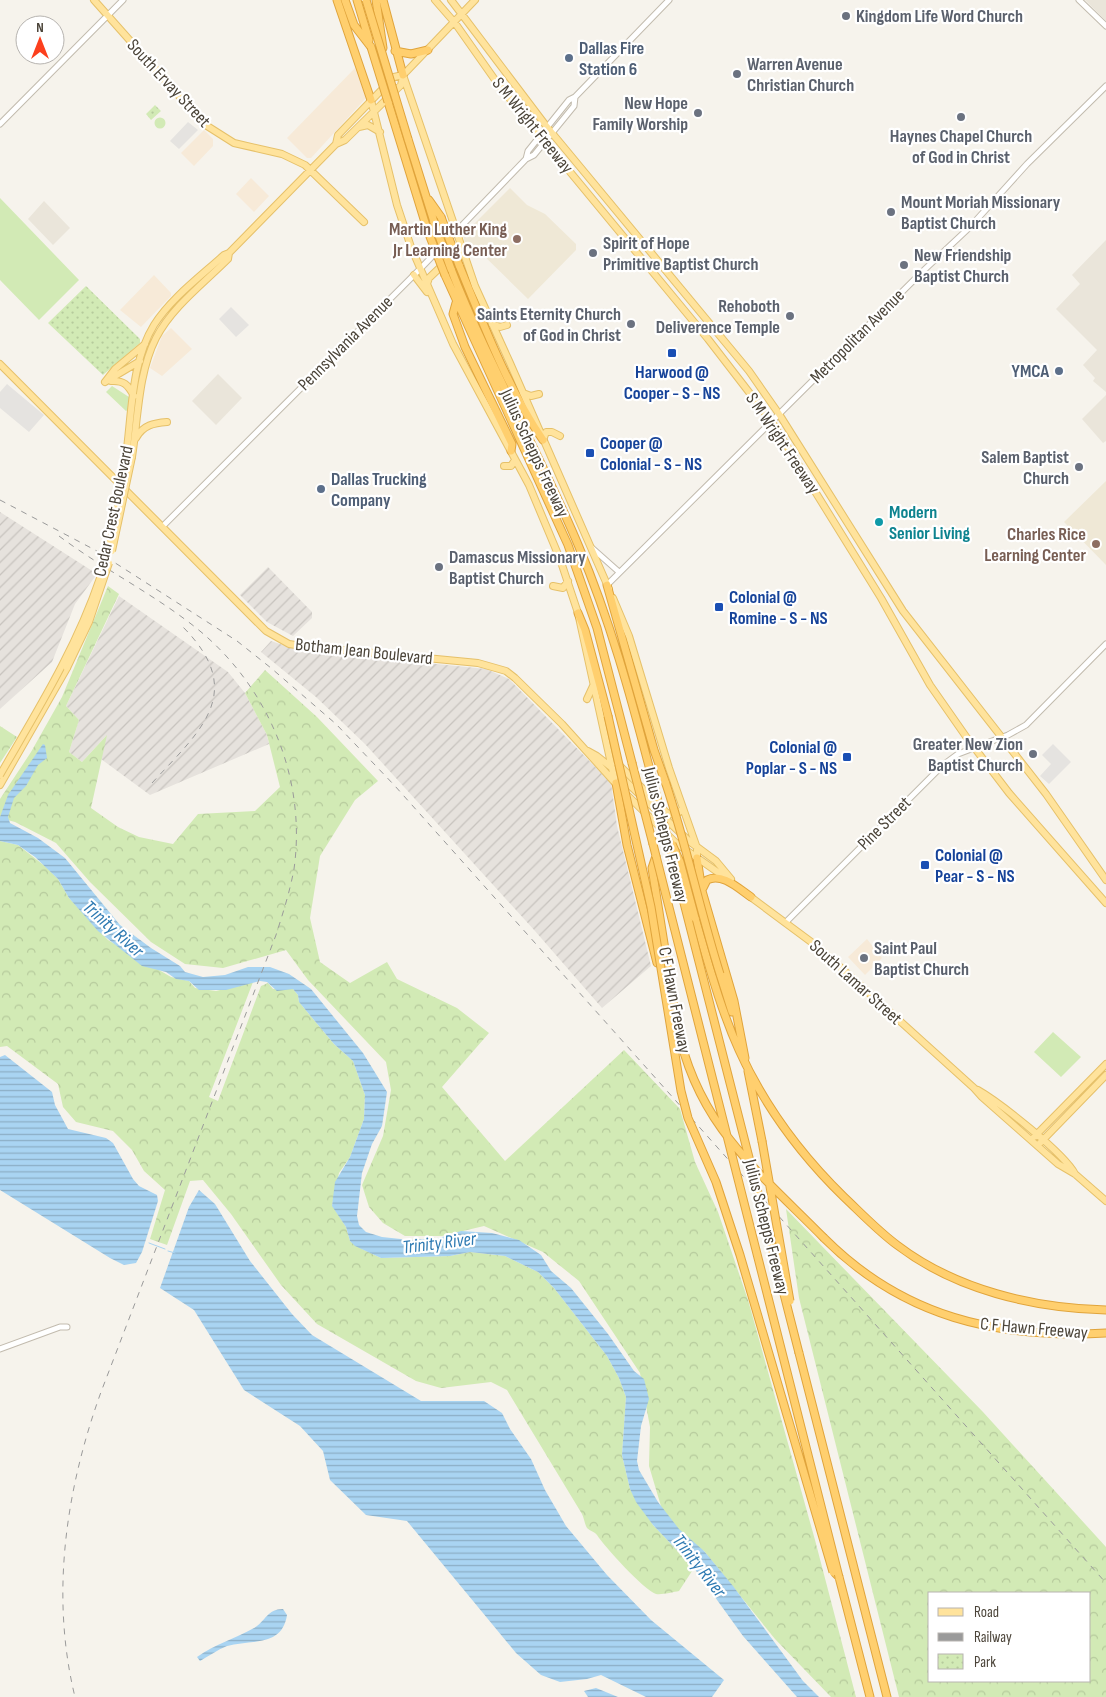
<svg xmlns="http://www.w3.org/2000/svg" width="1106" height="1697" viewBox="0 0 1106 1697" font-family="'Sofia Sans Condensed',sans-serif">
<defs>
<pattern id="industrial-furrows" width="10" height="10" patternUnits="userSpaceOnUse" patternTransform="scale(1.25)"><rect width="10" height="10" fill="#e6e2dd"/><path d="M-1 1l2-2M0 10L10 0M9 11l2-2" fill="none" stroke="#c7c3be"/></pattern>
<pattern id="forest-crowns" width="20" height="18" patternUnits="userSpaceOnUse" patternTransform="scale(1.25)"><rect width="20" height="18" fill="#d2eab5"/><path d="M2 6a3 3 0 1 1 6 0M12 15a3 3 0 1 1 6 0" fill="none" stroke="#b6ca9c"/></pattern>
<pattern id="park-dots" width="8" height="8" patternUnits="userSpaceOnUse" patternTransform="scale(1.25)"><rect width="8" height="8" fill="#d2eab5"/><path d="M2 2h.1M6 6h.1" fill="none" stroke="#b6ca9c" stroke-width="1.8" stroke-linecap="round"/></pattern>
<pattern id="water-rules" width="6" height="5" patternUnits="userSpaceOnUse" patternTransform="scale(1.25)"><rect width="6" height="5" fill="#a9d4f2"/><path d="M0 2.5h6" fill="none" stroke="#8caec5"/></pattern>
</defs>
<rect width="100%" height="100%" fill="#f6f3ec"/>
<path fill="#eae5da" d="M1085,0H1106V21Z
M44,201L70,228L53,245L28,219Z
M1106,240V392L1093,381L1095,378L1083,365L1097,350L1056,309L1080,284L1072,275Z
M218,374L242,398L216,425L192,401Z
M1106,395V441L1103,443L1082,419Z"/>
<path fill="#f7ead8" d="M355,68L366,98L311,158H307L287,138Z
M204,130L213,139V146L194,166L181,153Z
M251,178L269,196L254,212L236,194Z
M154,275L171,293V296L141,327L120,310Z
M171,328L192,349L162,376L150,368L162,336Z
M867,939L882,958L865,975L848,957Z"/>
<path fill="url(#industrial-furrows)" d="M0,512L97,574L75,604L52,662L0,709Z
M268,567L312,612V618L293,636L267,622L240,595Z
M119,596L228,672L245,693L267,735L269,744L150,795L101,759L106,736L82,762L69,752L79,720L66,706Z
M271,641L298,650L486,669L509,679L611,783L617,826L651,966L602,1008L535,931L365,744L316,697L261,652Z"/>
<path fill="#efe8d6" d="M510,188L527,205L545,214L576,244V250L528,299L478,250L466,248L463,235Z
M1106,481V565L1064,522Z"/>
<path fill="#d2eab5" d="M154.5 123a5.5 5.5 0 1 1 11 0a5.5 5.5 0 1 1-11 0Z
M0,198L79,280L39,320L0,280Z
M112,386L129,397V409L126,411L106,392Z
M1053,1032L1081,1057L1061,1077L1034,1052Z"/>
<path fill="url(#forest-crowns)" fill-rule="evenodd" d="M108,586L119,594L66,706L79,720L69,752L82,762L107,735L91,808L118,827L139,837L173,844L198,814L255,811L280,787L267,735L245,693L265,670L317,717L378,781L355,800L320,856L310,918L320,962L350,983L387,962L397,979L457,1008L489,1033L442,1087L505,1161L624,1050L680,1109L695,1162L718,1212L748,1300L815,1540L856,1697H831L775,1639L704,1551L681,1540L663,1513L649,1466L650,1427L640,1373L579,1281L543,1252L484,1226L442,1236H405L383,1223L369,1207L362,1185L383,1136L391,1090L386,1062L308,980L286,950L223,968L185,964L151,942L90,882L56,843L15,822L0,818V799L31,752L62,697Z
M0,726L17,737L0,763Z
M0,841L18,845L46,867L58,879L69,898L108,940L171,977L189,981L195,988L216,991L253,982L209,1097L218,1101L261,986L268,983L273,989H293L298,995L299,1002L334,1044L353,1061L365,1095L364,1119L350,1157L339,1173L332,1205L346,1227L350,1241L362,1249L381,1258L450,1256L470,1252L505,1256L538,1272L554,1288L607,1356L619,1378L626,1397L622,1455L630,1489L653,1525L694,1568L679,1591C673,1592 662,1595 656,1594C644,1590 604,1546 597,1535C595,1532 590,1531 587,1528C585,1525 584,1518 582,1514L507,1390L491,1382L441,1388L416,1381L317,1324L281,1285L231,1214L203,1180L190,1181L167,1245L150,1239L165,1190L144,1171L132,1150L113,1131L76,1122L63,1107L58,1084L7,1046L0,1047Z
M786,1209L983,1412L1106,1547V1697H899L799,1298ZM1090,1593V1681H930V1593Z"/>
<path fill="url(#park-dots)" d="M155,105L161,111L151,120L146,114Z
M86,286L140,339V343L103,375L48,323Z"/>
<path fill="#e5e3e0" d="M188,122L198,130L179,149L170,141Z
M231,307L249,325L236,337L219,319Z
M7,384L44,415L29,432L0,408V392Z
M1053,744L1071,762L1049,784L1040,776L1051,764L1042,755Z"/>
<path fill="url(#water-rules)" d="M43,744L45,745L47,758L38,765L26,786L14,798L8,817L10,823L38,838L65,858L120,925L151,948L180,966L185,972L203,977L225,975L248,967H270L289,974L311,989L363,1053L387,1092L382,1126L372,1144L362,1173L357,1216L359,1225L366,1232L382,1237L410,1240L439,1238L461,1231L492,1233L519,1240L541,1255L551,1271L571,1288L608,1334L634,1371L644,1379L649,1399L641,1426L637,1461L639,1470L658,1502L679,1529L704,1551L733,1586L803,1681L819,1697H797L743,1636L694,1568L653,1525L636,1502L630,1489L622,1455L626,1397L619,1378L607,1356L554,1288L538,1272L505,1256L470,1252L450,1256L381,1258L355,1246L350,1241L346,1227L332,1206L335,1182L350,1157L364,1119L365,1095L353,1061L334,1044L299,1002L298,995L293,989L277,991L267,982L260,981L226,990H199L189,981L176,979L166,972L142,966L98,931L69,898L58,879L35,857L18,845L0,841V817L8,795Z
M5,1055L52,1092L55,1105L68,1129L106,1138L113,1143L133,1179L139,1186L157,1195L158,1201L142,1252L136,1263L124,1265L110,1258L0,1190V1057Z
M199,1190L215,1204L250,1261L292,1314L312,1335L421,1401H484L502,1413L510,1429L531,1459L545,1490L566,1526L607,1575L651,1620L724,1680L712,1697H646L601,1675L587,1679L560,1682L541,1675L516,1653L407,1521L366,1515L330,1480L323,1451L300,1426L244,1390L194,1310L160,1288L189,1207Z
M283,1609L287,1615C282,1648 250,1639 227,1646C217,1650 209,1656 200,1661L197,1657C215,1644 235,1639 254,1628C266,1621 267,1609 283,1609Z
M596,1688L618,1697H588L584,1691Z"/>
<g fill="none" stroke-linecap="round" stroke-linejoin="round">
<path stroke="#a9d4f2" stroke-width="1" d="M149,1243L165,1249
M168,1251L175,1253"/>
<g stroke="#c2bbae" stroke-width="7">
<path id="minor" d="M1079,0L1106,26
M0,124L123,0
M526,159L528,151L569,100L575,97L669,0
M163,526L420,269L526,159L534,155L574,106L575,97
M592,548L619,572
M607,585L923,271L970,227L1027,164L1106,86
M786,922L943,765L958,754L1008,735L1026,725L1106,644
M0,1349L60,1327H67"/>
</g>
<g stroke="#e6c16a" stroke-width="8">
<path id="major" d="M94,0L204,124L234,143L282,154L305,165L364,222
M435,0L455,23L500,87L708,339L772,422L881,598L930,685L967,738L1009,793L1106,903
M451,0L547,127L749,371L779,414L903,611L1046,794L1106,880
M403,75L475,286L510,363L609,589
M371,100L397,205L411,247L453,344L529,485L560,559L578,613L615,782
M359,127L368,125L380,132
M336,144L338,135L394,77L403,75L407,71L475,0
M414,275L427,292
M427,284L429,278L451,257
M492,324L500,327L507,325
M0,364L266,631L289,644L302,646L478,663L506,671L515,678L562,724L618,786
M111,381C124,380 128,385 134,396
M105,382L115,369L145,344
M105,382L140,361
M523,393L531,396L539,394
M136,438C143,425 154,423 167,422
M543,440L546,432H552L560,436
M126,456C132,414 131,362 154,325C171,298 201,276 224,255L229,253L336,144L345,140L401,85L403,77
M132,457C138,419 138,373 156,338C172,307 204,283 228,259L229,253
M504,466H511L515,460
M553,586L563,588L568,581
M613,598L629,636L669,768L697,848V858
M587,699L593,686
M588,751L597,756L612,768
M617,763L667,813L675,815L683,809
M621,777L689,841L716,861L731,879
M0,785L67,668
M625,793L676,843L726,878
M748,895L818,947L974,1088L982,1097L1058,1164L1075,1174L1106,1201
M978,1090C999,1102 1064,1153 1075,1174
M1034,1137L1106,1064
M1040,1143L1106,1075"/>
</g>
<g stroke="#e0a43c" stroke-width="9">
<path id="highway" d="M337,0L371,100
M345,0L354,25L371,47
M357,0L369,40
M376,0L383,48
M383,0L403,75
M395,51L411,54L428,50
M388,102L427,229
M408,139L434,222
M429,200L441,217
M459,265C482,321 509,391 543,440
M451,269C488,364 540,453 579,547C610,620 631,697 651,774
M445,275L568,545L597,628L632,763
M456,303L453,314L465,347L512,444L511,451
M607,585L654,750L666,784
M578,613L585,630L608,716
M616,783L627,845L657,963
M653,844L656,856L652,868L677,1025
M697,858L702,891L734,1001L745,1058
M703,888L707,880C722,872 739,889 751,897
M695,918C708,962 720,1008 739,1050C764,1105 801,1155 844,1197C861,1213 878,1231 897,1245C956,1290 1033,1308 1106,1310
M720,974L732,1012
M748,1071L762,1141
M824,1238C903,1317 997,1339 1106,1333
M799,1353L887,1697
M835,1573L839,1577L870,1697"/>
</g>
<use href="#minor" stroke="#fff" stroke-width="5"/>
<use href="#major" stroke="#ffe39c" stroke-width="6"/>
<use href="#highway" stroke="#ffcf6e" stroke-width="7"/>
<path stroke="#9a9a9a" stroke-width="1" stroke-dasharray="6 6" stroke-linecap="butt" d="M0,500L95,550L237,641L271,668L336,724L395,786L1106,1583
M59,536C103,569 152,593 195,627C267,684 307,777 294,869C290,891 283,913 276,935L101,1392C66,1489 50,1595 75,1697
M152,783C201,730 248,692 182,626"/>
<g stroke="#e6c16a" stroke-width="8" stroke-linecap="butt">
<path id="major-bridge" d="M112,551L132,457
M67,668L89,622L109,563
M0,775C37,711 76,649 100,578C113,539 119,497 126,456"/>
</g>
<g stroke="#e0a43c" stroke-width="9" stroke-linecap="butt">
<path id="highway-bridge" d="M366,0L408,139
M371,47L388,102
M441,217L459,265
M434,222L451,269
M427,229L445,275
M608,716L651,907L681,1091L688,1118L716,1182L740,1255L833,1572
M632,763L653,844
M651,774L799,1353
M666,784C687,847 700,911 720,974
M672,844L680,862L695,918
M656,856L839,1577
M677,1025C697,1125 757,1170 824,1238
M762,1141L790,1301"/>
</g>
<use href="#major-bridge" stroke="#ffe39c" stroke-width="6"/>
<use href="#highway-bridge" stroke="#ffcf6e" stroke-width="7"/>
</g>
<g fill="#6b7280" stroke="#fff" stroke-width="2">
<circle cx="846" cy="16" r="5"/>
<circle cx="737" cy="74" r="5"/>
<circle cx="698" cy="113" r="5"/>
<circle cx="961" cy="117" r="5"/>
<circle cx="891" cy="212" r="5"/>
<circle cx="593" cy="253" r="5"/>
<circle cx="904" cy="265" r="5"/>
<circle cx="790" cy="316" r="5"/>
<circle cx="631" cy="324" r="5"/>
<circle cx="1079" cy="467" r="5"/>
<circle cx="439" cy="567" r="5"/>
<circle cx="1033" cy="754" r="5"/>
<circle cx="864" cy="958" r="5"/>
</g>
<g fill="#5c6f8a" stroke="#fff" stroke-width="2">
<circle cx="569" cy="58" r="5"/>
<circle cx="1059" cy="371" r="5"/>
<circle cx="321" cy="489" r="5"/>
</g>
<g fill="#8d6e63" stroke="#fff" stroke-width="2">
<circle cx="517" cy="239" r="5"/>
<circle cx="1096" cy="544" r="5"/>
</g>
<g fill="#1a4fb4" stroke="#fff" stroke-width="2">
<rect x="667" y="348" width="10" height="10" rx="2.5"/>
<rect x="585" y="448" width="10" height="10" rx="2.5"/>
<rect x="714" y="602" width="10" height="10" rx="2.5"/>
<rect x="842" y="752" width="10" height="10" rx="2.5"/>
<rect x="920" y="860" width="10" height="10" rx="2.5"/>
</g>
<circle fill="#0f9aa8" stroke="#fff" stroke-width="2" cx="879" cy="522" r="5"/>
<g text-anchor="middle" stroke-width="4.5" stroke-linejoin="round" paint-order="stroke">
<g font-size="18" font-weight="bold" fill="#5b616d" stroke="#fff" text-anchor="start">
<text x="856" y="22">Kingdom Life Word Church</text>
<text x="747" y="70">Warren Avenue<tspan x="747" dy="21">Christian Church</tspan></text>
<text x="688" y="109" text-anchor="end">New Hope<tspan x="688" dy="21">Family Worship</tspan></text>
<text x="961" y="142" text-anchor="middle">Haynes Chapel Church<tspan x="961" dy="21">of God in Christ</tspan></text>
<text x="901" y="208">Mount Moriah Missionary<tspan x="901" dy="21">Baptist Church</tspan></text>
<text x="603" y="249">Spirit of Hope<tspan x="603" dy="21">Primitive Baptist Church</tspan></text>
<text x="914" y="261">New Friendship<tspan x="914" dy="21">Baptist Church</tspan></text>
<text x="780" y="312" text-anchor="end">Rehoboth<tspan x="780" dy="21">Deliverence Temple</tspan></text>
<text x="621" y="320" text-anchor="end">Saints Eternity Church<tspan x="621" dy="21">of God in Christ</tspan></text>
<text x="1069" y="463" text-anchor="end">Salem Baptist<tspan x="1069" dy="21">Church</tspan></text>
<text x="449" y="563">Damascus Missionary<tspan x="449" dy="21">Baptist Church</tspan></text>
<text x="1023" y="750" text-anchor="end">Greater New Zion<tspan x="1023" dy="21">Baptist Church</tspan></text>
<text x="874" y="954">Saint Paul<tspan x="874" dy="21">Baptist Church</tspan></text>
</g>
<g font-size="18" font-weight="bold" fill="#4e5e75" stroke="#fff" text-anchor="start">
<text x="579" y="54">Dallas Fire<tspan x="579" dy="21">Station 6</tspan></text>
<text x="1049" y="377" text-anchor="end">YMCA</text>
<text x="331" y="485">Dallas Trucking<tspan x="331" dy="21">Company</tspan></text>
</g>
<g font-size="18" fill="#4b4439" stroke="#fff">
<text transform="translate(169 83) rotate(47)" y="6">South Ervay Street</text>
<text transform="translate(533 125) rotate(51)" y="6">S M Wright Freeway</text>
<text transform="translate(857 336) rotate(-45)" y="6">Metropolitan Avenue</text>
<text transform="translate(345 343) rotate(-45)" y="6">Pennsylvania Avenue</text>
<text transform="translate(783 443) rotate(56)" y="6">S M Wright Freeway</text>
<text transform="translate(535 453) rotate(65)" y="6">Julius Schepps Freeway</text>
<text transform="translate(113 511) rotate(-78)" y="6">Cedar Crest Boulevard</text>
<text transform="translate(364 651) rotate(6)" y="6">Botham Jean Boulevard</text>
<text transform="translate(884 823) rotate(-45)" y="6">Pine Street</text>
<text transform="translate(666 835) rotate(76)" y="6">Julius Schepps Freeway</text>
<text transform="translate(856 982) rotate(42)" y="6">South Lamar Street</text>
<text transform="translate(675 1000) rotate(79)" y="6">C F Hawn Freeway</text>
<text transform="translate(767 1227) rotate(76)" y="6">Julius Schepps Freeway</text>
<text transform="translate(1034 1328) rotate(5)" y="6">C F Hawn Freeway</text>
</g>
<g font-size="18" font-weight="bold" fill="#785e54" stroke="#fff" text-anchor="end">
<text x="507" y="235">Martin Luther King<tspan x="507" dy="21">Jr Learning Center</tspan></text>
<text x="1086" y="540">Charles Rice<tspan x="1086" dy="21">Learning Center</tspan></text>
</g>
<g font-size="18" font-weight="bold" fill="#164399" stroke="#fff" text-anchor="start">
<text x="672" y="378" text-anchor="middle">Harwood @<tspan x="672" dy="21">Cooper - S - NS</tspan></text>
<text x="600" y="449">Cooper @<tspan x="600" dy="21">Colonial - S - NS</tspan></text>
<text x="729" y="603">Colonial @<tspan x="729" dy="21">Romine - S - NS</tspan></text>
<text x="837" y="753" text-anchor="end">Colonial @<tspan x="837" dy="21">Poplar - S - NS</tspan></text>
<text x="935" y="861">Colonial @<tspan x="935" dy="21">Pear - S - NS</tspan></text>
</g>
<g font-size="18" font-weight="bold" fill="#0d838f" stroke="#fff" text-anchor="start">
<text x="889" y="518">Modern<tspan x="889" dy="21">Senior Living</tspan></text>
</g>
<g font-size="19" font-style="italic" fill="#2e7ab2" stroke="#fff">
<text transform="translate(114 928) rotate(42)" y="7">Trinity River</text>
<text transform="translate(439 1242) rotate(-7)" y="7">Trinity River</text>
<text transform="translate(700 1565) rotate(52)" y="7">Trinity River</text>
</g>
</g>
<rect x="928" y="1592" width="162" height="90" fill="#ffffff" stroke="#b7b4b0"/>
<rect x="938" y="1608" width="25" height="8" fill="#ffe39c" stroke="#b7b4b0"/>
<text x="974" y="1617" font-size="15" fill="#4b4439">Road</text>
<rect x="938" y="1633" width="25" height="8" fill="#9a9a9a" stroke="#b7b4b0"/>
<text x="974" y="1642" font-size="15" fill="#4b4439">Railway</text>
<rect x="938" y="1654" width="25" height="15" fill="url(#park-dots)" stroke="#b7b4b0"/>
<text x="974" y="1667" font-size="15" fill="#4b4439">Park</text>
<g transform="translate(40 40)"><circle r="24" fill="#ffffff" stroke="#b7b4b0"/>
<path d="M0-4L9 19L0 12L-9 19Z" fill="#fc3f1d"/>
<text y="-8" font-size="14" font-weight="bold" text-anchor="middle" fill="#4b4439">N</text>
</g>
</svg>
